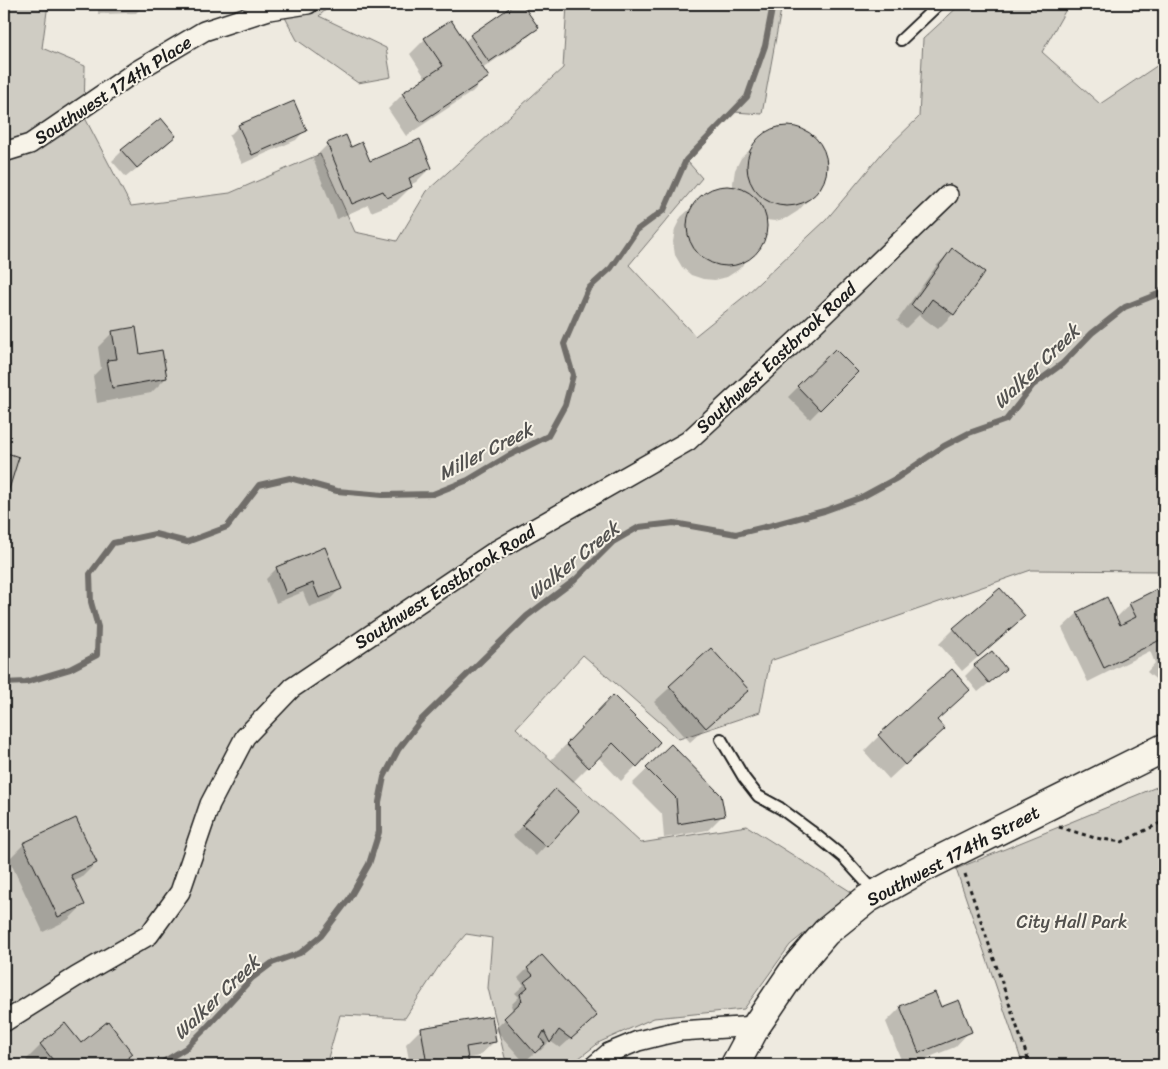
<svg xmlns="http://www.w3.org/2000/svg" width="1168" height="1069" viewBox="0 0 1168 1069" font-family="Sriracha,sans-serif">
<rect width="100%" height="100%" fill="#eeeae0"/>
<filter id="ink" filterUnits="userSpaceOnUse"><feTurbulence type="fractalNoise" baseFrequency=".02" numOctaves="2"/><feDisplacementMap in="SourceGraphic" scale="10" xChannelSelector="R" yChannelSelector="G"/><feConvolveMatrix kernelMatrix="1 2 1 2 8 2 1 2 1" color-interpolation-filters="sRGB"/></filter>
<g filter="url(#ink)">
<path fill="#cfccc3" stroke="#767470" d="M4,4H48L42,48L85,66L84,116L131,206L230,193L320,154L355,232L397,241L427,191L563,68L567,5L561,4H782L762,114L735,112L688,162L702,178L629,265L695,336L746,295L826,220L883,152L919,117L923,39L961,4H1069L1042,52L1100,104L1164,61V571L1031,570L770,661L760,712L679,739L583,655L516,728L641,843L747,826L853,893L790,945L744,1009L654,1018L600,1042L570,1065H523L505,1058L488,988L492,938L466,934L441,963L405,1018L340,1015L326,1065H4Z
M279,4H332L319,16L386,48L391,77L358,83L297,40L279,6Z
M1164,784V1065H1023L956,869Z"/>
<path fill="#0003" d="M98,4H145L136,13L98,14Z
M517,4H520L537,28L527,38L482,69L487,77L472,92L406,136L388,109L403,94L426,79L410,54L425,39L464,42L471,36Z
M239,126L305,130L296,140L242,164L229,136Z
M792,128L805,132L815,139L822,150L826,161V174L821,186L798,211L787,218L775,221L766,220L765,233L761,245L738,270L727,277L715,280L703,279L691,275L682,267L675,255L673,242L675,229L681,217L707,193L719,188L733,187V183L735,170L741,158L767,134L779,129Z
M175,136L165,146L126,177L112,161L122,151Z
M328,144L351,148L369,163L431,167L416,182L410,185L411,187L396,202L371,212L368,205L337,219L313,159Z
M952,250L953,314L938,329L919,315L906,328L897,321L937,265Z
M113,332L166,378L151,393L97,403L93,376L101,368L98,347Z
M835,350L856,372L810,419L788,397Z
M324,549L340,589L330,599L309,607L303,592L276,603L266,579L276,569Z
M1159,590L1164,601V686L1147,672L1155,663L1150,651L1088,682L1062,628L1078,613L1116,618L1130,604Z
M1023,616L1008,631L962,671L939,644L954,629Z
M711,650L747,690L690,742L654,702Z
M975,666L1004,669L995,678L978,692L965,676Z
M952,671L936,721L943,729L889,779L864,751L879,736Z
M613,697L636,766L621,781L598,757L573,782L551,760Z
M671,746L723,815L708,830L664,838L662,814L632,784Z
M546,800L578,811L536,856L513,836Z
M24,844L96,863L81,878L72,882L83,905L68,920L43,932L9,859Z
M528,968L585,1026L560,1048L550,1041L540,1051L539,1049L524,1062L495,1029L513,1012L511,1005L519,997L515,993L524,985L518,978Z
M901,1007L941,1009L970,1031L955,1047L909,1065H903L886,1022Z
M65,1025L81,1045L132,1054L120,1065H30L26,1060L41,1045Z
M421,1029L495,1041L479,1056L467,1059L468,1065H410L406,1044Z"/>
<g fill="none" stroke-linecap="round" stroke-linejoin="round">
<path stroke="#6f6d69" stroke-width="6" d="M4,683L26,682L70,669L97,655L98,627L91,602L90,574L113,543L155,534L187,542L227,527L259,485L290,478L337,491L383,495L433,494L468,480L508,456L548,436L565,405L573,375L564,344L588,289L611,268L637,230L664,210L686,160L747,97L765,46L773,4
M158,1065L186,1048L207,1027L252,978L272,963L300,953L321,936L349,899L369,864L379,832V802L384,777L398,750L420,721L527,616L575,580L613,542L639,527L674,523L736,534L769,526L824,511L860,498L897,478L944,446L969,433L1006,420L1033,385L1062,364L1092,333L1125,307L1158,294L1164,288"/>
</g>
<path fill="#bab7af" stroke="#1c1c1c" d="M515,4H522L539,28L489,62L470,35Z
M451,20L489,77L421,122L402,93L443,66L424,38Z
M294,101L307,131L252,155L238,125Z
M161,118L176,136L137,168L121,150Z
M747 166a40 40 0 1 1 80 0a40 40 0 1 1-80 0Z
M346,135L351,147L362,142L370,161L420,139L432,168L409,178L412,187L387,198L383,191L352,204L327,143Z
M687 226a40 40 0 1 1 80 0a40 40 0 1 1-80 0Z
M952,248L985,272L954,315L932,299L922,313L911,305Z
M136,327L140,354L162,350L167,378L112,388L107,360L117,359L112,331Z
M835,349L858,372L820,410L797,386Z
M4,452L19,457L6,499L4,498Z
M325,547L342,589L319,598L313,583L286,594L276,567Z
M1000,588L1025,616L978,657L953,628Z
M1159,588L1164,598V638L1104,668L1077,612L1107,597L1120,625L1136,617L1129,603Z
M711,648L749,690L706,728L669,686Z
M992,651L1006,669L989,683L974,665Z
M952,669L970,690L937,720L945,729L905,765L878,735Z
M613,695L660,742L637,767L613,743L589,768L566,744Z
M671,744L721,795L725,816L678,824L676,798L646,768Z
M555,789L579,811L547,847L522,825Z
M76,818L97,863L71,875L85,905L58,917L23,843Z
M542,955L597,1016L571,1039L559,1030L550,1043L544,1031L540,1038L545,1044L535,1053L504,1018L522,1001L520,994L528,987L524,982L533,975L527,968Z
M935,992L941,1007L959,1000L972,1032L919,1053L900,1006Z
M492,1016L496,1042L466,1047L469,1065H427L421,1028Z
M108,1021L133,1054L119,1065H57L40,1044L65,1023L81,1043Z"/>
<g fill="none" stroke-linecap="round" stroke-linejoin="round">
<g stroke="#1c1c1c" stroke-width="14">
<path id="lane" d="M901,40L939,4
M721,739L744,778L758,796L780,808L811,831L843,857L876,893"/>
</g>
<g stroke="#1c1c1c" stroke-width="22">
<path id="street" d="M4,152L30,144L135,72L204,31L269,10L308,4
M4,1022L76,977L149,935L180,892L210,804L245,737L292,688L497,550L688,441L809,329L948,195
M595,1065L609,1053L638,1041L662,1035L680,1031L756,1026"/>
</g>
<g stroke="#1c1c1c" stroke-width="31">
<path id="secondary" d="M735,1065L756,1026L796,967L826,932L867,899L917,871L1164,748"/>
</g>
<path stroke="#1c1c1c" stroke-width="3" stroke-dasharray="4 4" stroke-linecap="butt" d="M1059,827L1095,838L1122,842L1164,821
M965,874L1030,1065"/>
<use href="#lane" stroke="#f7f3e8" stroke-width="10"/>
<use href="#street" stroke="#f7f3e8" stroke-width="19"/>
<use href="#secondary" stroke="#f7f3e8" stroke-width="28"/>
</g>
</g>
<g text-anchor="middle" stroke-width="4" stroke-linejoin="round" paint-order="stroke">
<g font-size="18" fill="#1c1c1c" stroke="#f7f3e8">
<text transform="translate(113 90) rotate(-33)" y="6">Southwest 174th Place</text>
<text transform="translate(776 358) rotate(-43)" y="6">Southwest Eastbrook Road</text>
<text transform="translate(445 587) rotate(-33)" y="6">Southwest Eastbrook Road</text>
<text transform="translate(953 856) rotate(-28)" y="6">Southwest 174th Street</text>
</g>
<g font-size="18" fill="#52514e" stroke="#f7f3e8">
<text x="1072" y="928">City Hall Park</text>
</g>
<g font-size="19" font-style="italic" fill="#535250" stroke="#f7f3e8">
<text transform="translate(1036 366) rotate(-44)" y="7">Walker Creek</text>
<text transform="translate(485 451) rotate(-27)" y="7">Miller Creek</text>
<text transform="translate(573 560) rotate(-39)" y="7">Walker Creek</text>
<text transform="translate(216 997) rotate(-44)" y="7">Walker Creek</text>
</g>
</g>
<rect width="1168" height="1069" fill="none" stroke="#f7f3e8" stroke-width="20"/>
<rect x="10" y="10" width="1148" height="1049" fill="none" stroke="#1c1c1c" stroke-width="2" filter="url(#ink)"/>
</svg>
